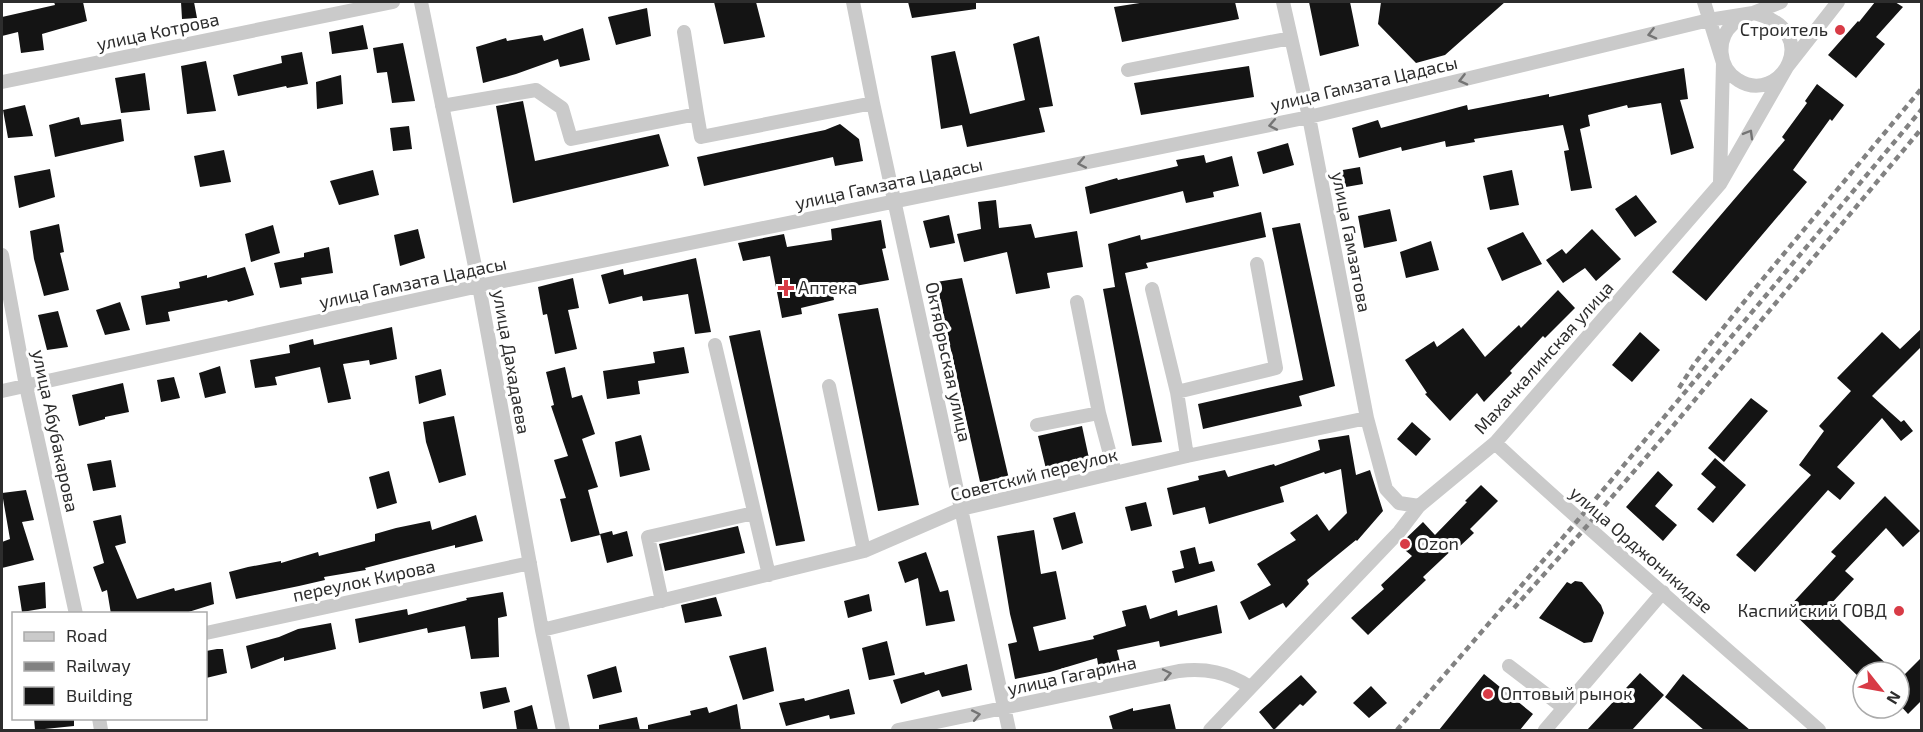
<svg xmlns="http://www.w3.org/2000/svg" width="1923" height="732" viewBox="0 0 1923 732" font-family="'Exo 2',sans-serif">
<rect width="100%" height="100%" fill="#fff"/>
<path fill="#141414" d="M54,2H83L87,21L42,34L44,50L21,53L18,32L2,36V17L55,5Z
M181,2H194L197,18L182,19Z
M714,2H756L765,37L724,44Z
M908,2H976V9L912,18Z
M1146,2H1235L1239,19L1122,42L1114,7Z
M1309,2H1350L1359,46L1320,56Z
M1381,2H1505L1445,55L1416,63L1378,24Z
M1875,2H1895L1903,7L1876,37L1885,44L1856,78L1828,55L1858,21L1859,22Z
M647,8L651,36L616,45L608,17Z
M363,25L368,49L332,54L329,32Z
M583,28L590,60L560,67L558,59L516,74L483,83L476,47L506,38L507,41L542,35L544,41Z
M1039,36L1053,106L1039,108L1045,132L967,147L962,125L941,129L931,56L955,51L970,114L1025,100L1013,44Z
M403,43L415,101L392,103L387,72L377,73L373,48Z
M302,52L308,84L287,88L286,86L238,96L233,75L282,63L281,56Z
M206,61L216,111L187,114L181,66Z
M1249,66L1254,97L1141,115L1134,83Z
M1684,68L1688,99L1680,100L1694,148L1671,155L1661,103L1628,108L1627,105L1588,115L1590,126L1580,129L1592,188L1571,191L1564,151L1569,150L1563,125L1474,139L1475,142L1446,147L1445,141L1402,151L1401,147L1359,158L1352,128L1378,120L1381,128L1467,105L1468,110L1549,94V97Z
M145,73L150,110L121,113L115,78Z
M341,75L343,104L317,109L316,82Z
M1817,84L1844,105L1832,121L1830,119L1793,170L1807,182L1706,301L1672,272L1785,140L1782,137L1807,103L1805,101Z
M523,101L535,161L659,134L669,166L513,203L496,106Z
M25,105L33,136L8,138L3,110Z
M79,117L81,125L121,119L124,141L55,157L49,125Z
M840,124L859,139L863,161L835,166L833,157L704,186L697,157L825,130Z
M409,126L412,149L393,151L390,128Z
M1288,143L1294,165L1263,174L1257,152Z
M224,150L231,182L200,187L194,156Z
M1204,155L1206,163L1232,156L1239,186L1213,192L1214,197L1186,203L1183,191L1090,214L1085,187L1117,178L1118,180L1178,166L1176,160Z
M1360,167L1363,184L1340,188L1337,171Z
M50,169L55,197L19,208L14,176Z
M373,170L379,195L339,205L330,181Z
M1512,170L1519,205L1490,210L1483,176Z
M1636,195L1657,222L1635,237L1615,209Z
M996,200L999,228L1031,224L1035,238L1077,231L1083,267L1047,273L1050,288L1016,294L1007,252L964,262L957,234L981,229L978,202Z
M1390,209L1397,241L1364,248L1358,216Z
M1261,212L1266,237L1146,263L1148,268L1125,273L1162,442L1132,446L1103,289L1115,287L1108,244L1140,235L1141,240Z
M949,215L955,243L930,248L923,221Z
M881,220L886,248L882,249L889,280L832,290L834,300L801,308L802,314L782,318L770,256L743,261L738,243L784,234L787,247L832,240L831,229Z
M1300,223L1335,386L1299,396L1302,406L1203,429L1198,404L1303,380L1272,228Z
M59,224L64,252L60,253L69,290L44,296L34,259L30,231Z
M273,225L280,253L251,262L245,234Z
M418,229L425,258L400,266L394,235Z
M1592,229L1621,259L1596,281L1585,268L1563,283L1546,260L1562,249L1566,254Z
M1523,232L1542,264L1502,281L1487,248Z
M1431,241L1439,270L1406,278L1400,252Z
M329,247L333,273L301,278L302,284L280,288L274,263L304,257V253Z
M696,258L711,332L695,334L688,294L643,301L642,296L609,304L601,275L623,269L624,275Z
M245,267L254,295L228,302L227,300L168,312L170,321L146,325L141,296L180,288L179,282L207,275V278Z
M573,278L579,308L568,310L577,349L555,354L547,314L543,315L538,287Z
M962,278L1009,479L980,482L936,282Z
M1558,290L1575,308L1545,338L1543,336L1510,371L1512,373L1484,402L1477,393L1450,421L1425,394L1427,393L1405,360L1434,341L1437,347L1463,328L1485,357L1519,325L1521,328Z
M120,302L130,330L105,335L96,310Z
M878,308L919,505L878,511L838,314Z
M58,311L68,347L47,350L38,315Z
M392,327L397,359L370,365L369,360L343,364L351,399L328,403L320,367L275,377L277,385L255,388L250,360L290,353L289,345L313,339L314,345Z
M1922,328V346L1872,396L1901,422L1904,420L1913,431L1901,441L1882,418L1837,467L1855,483L1840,500L1828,490L1755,572L1736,555L1811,475L1799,465L1824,431L1819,426L1851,391L1837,378L1882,332L1900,349Z
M760,330L805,541L776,546L729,336Z
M1640,332L1660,350L1632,382L1612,365Z
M684,347L689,373L638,381L640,394L607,399L603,371L655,363L653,352Z
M220,366L226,393L205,398L199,373Z
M565,367L572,398L582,395L595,434L582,439L598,487L588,490L600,535L571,542L560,499L566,498L554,460L568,456L551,406L554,405L546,372Z
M441,369L446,395L419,404L415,376Z
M174,377L180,398L161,402L157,380Z
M123,383L129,412L105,417V419L79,426L72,395Z
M1751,398L1768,411L1724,462L1708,448Z
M454,416L466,475L439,483L426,442L423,422Z
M1412,422L1431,439L1416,456L1397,439Z
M1082,426L1090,463L1047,473L1038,436Z
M641,435L650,470L620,477L615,442Z
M1349,435L1356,475L1370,470L1383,511L1357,541L1356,540L1307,580L1309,584L1286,608L1283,603L1249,620L1240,602L1271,585L1257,564L1296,540L1290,533L1317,514L1329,531L1347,513L1341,469L1325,474L1324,472L1280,487L1284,502L1209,524L1205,507L1173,515L1167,488L1199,480L1198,476L1225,470L1228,477L1274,464L1275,466L1320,450L1318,440Z
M1715,458L1746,485L1713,523L1697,509L1716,487L1701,474Z
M111,460L116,487L93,491L87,464Z
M389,471L397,503L377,509L369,477Z
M1658,471L1673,485L1655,506L1677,525L1663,541L1626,507Z
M1481,485L1498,501L1470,529L1474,533L1459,547L1457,545L1423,577L1426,580L1368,635L1351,618L1384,589L1381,585L1412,556L1399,545L1423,522L1435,535L1467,502L1465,501Z
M26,490L34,520L22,522L34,560L2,568V542L10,539L2,493Z
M1885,496L1920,531L1903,547L1886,528L1845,571L1854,579L1827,608L1895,672H1863V681L1788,608L1836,556L1831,552Z
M1146,502L1152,526L1131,531L1125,507Z
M1075,512L1083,543L1062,550L1053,518Z
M121,515L126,543L115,546L137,599L174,588L175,591L211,582L214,604L182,614H111L107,590L102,592L93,567L104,563L93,521Z
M476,515L483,541L455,548V545L365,568L366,570L324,577L325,580L299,586L236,599L229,572L248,567L281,561V563L318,552L319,556L375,541V534L396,528L430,521L432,530Z
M738,526L745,553L665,571L659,544Z
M1034,530L1041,574L1056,571L1066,619L1033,627L1039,651L1094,639L1093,636L1126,626L1122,611L1146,605L1150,619L1177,610L1178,616L1217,605L1222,633L1160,647L1159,641L1117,650L1121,666L1099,670L1097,658L1050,672L1015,679L1008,644L1017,642L1010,614L997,536Z
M612,531L613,535L627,531L633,556L607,563L600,534Z
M1195,547L1199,564L1212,561L1215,571L1175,583L1172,571L1184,568L1180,551Z
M926,552L940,592L948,590L955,621L926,626L918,578L905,583L898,562Z
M1575,581L1582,582L1601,605L1604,613L1592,642L1584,643L1539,618L1567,582L1571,584Z
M45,582L46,608L22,612L18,586Z
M503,592L507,616L498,618L499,657L471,659L465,626L428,633L427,628L359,643L355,619L407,609L408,615L467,600L466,598Z
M869,594L872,611L848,618L844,601Z
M716,597L722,616L685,623L681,605Z
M331,623L336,649L284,661V657L251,669L246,646L279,637L298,629Z
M887,641L895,675L869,680L862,648Z
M766,647L774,691L743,700L729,656Z
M217,649H223L227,673L206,678V651Z
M1922,657V700L1908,714L1899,704V680Z
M967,664L972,690L942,697L939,690L901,704L893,680L924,672L925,675Z
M616,666L622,692L593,699L587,675Z
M1640,673L1664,695L1632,730H1587Z
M1484,674L1533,714L1520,730H1439Z
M1683,674L1750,730H1704L1665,697Z
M1301,675L1317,692L1303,706L1300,704L1274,730L1259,712Z
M1371,686L1387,703L1369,718L1353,703Z
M506,687L510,702L483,709L480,692Z
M849,689L855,714L830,719L829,715L786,726L779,703L804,698L805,701Z
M737,704L741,730H648V725L691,715L690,711L707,707L709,713Z
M1170,704L1176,730H1113L1109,716L1133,708V711Z
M532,705L538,730H517L514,711Z
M637,717L640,730H599V725Z
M34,718H74V726L35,730Z"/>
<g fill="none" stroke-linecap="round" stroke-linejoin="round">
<path stroke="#cacaca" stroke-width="14" d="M421,2L479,286L542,630L563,730
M853,2L873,103L1009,730
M1283,2L1309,117L1367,418L1386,489L1399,503L1419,506
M1704,2L1723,63L1720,182
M1753,13C1826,30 1780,107 1738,80C1718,68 1716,39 1733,24C1738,19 1746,16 1753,13Z
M684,32L697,114
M1128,70L1291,38
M2,82L393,2
M442,106L536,90L562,108L571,139L697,114L701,137L873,103
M2,255L26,386L76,614
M1152,289L1177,392L1187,456
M1077,302L1099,413L1115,473
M715,345L769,575
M829,386L864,551
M2,391L479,286L1309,117L1709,20L1753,13L1781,2
M1177,392L1276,368L1257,264
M1037,425L1099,413
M1495,443C1601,541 1711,635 1819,730
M662,601L648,537L754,513
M542,630L864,551L961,509L1187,456L1367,418
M206,633L530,563
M1509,666L1564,708
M99,718L101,730
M898,730L1179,671C1206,668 1227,672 1250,687
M1210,730L1399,532L1419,506L1495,443L1720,184L1787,67L1838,2
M1545,730L1663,592"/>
<path stroke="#828282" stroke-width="4.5" stroke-dasharray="6 4.5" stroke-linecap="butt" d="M1679,388L1695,363L1752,292L1922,88
M1514,608L1587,526L1673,426L1922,128
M1397,730L1578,520L1922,109"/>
</g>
<defs><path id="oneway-chevron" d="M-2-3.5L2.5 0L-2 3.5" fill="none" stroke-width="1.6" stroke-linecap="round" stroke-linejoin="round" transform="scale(1.5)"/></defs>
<g stroke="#747474">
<use href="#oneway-chevron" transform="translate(1652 34) rotate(166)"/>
<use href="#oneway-chevron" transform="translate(1463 80) rotate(166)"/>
<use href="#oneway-chevron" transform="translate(1273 125) rotate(169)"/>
<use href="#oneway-chevron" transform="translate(1749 134) rotate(-60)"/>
<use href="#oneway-chevron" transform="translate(1082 163) rotate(169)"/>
<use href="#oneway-chevron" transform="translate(1167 674) rotate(-12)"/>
<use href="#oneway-chevron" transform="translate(976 715) rotate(-11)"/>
</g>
<g fill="#d83b46" stroke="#fff" stroke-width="2">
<circle cx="1840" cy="30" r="6"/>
<path d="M783 279h6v6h6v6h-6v6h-6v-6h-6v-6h6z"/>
<circle cx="1405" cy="544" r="6"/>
<circle cx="1899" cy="611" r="6"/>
<circle cx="1488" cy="694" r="6"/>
</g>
<g text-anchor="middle" stroke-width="6" stroke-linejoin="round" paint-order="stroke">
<g font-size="18" fill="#2d2d2d" stroke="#fff" text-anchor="start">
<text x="1828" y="36" text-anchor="end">Строитель</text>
<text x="798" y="294">Аптека</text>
<text x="1417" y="550">Ozon</text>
<text x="1887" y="617" text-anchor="end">Каспийский ГОВД</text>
<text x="1500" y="700">Оптовый рынок</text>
</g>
<g font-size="18" fill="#2d2d2d" stroke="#fff">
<text transform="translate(158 32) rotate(-12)" y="6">улица Котрова</text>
<text transform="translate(1364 84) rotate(-13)" y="6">улица Гамзата Цадасы</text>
<text transform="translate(889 184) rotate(-12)" y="6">улица Гамзата Цадасы</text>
<text transform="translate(1351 242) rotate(79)" y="6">улица Гамзатова</text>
<text transform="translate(413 283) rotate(-12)" y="6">улица Гамзата Цадасы</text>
<text transform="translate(1544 358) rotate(-48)" y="6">Махачкалинская улица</text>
<text transform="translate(511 362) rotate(80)" y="6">улица Дахадаева</text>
<text transform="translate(948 362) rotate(78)" y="6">Октябрьская улица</text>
<text transform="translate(55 431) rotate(78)" y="6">улица Абубакарова</text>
<text transform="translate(1034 475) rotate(-14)" y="6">Советский переулок</text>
<text transform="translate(1641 550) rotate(41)" y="6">улица Орджоникидзе</text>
<text transform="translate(364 581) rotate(-12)" y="6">переулок Кирова</text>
<text transform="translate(1072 676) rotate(-12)" y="6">улица Гагарина</text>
</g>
</g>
<rect width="1923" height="732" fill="none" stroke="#2d2d2d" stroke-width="6"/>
<rect x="12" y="612" width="195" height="108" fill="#ffffff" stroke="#ababab" stroke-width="1.5"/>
<rect x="24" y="632" width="30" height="9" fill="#cacaca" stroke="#ababab" stroke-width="1.5"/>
<text x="66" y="642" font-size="18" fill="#2d2d2d">Road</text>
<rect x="24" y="662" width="30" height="9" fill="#828282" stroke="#ababab" stroke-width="1.5"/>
<text x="66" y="672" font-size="18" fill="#2d2d2d">Railway</text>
<rect x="24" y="687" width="30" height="18" fill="#141414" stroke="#ababab" stroke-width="1.5"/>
<text x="66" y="702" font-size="18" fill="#2d2d2d">Building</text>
<g transform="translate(1881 690) rotate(121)"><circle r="28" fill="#ffffff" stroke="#ababab" stroke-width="1.5"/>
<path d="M0-4.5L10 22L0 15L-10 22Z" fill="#d83b46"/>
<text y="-9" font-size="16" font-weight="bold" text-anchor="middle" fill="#2d2d2d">N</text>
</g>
</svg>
